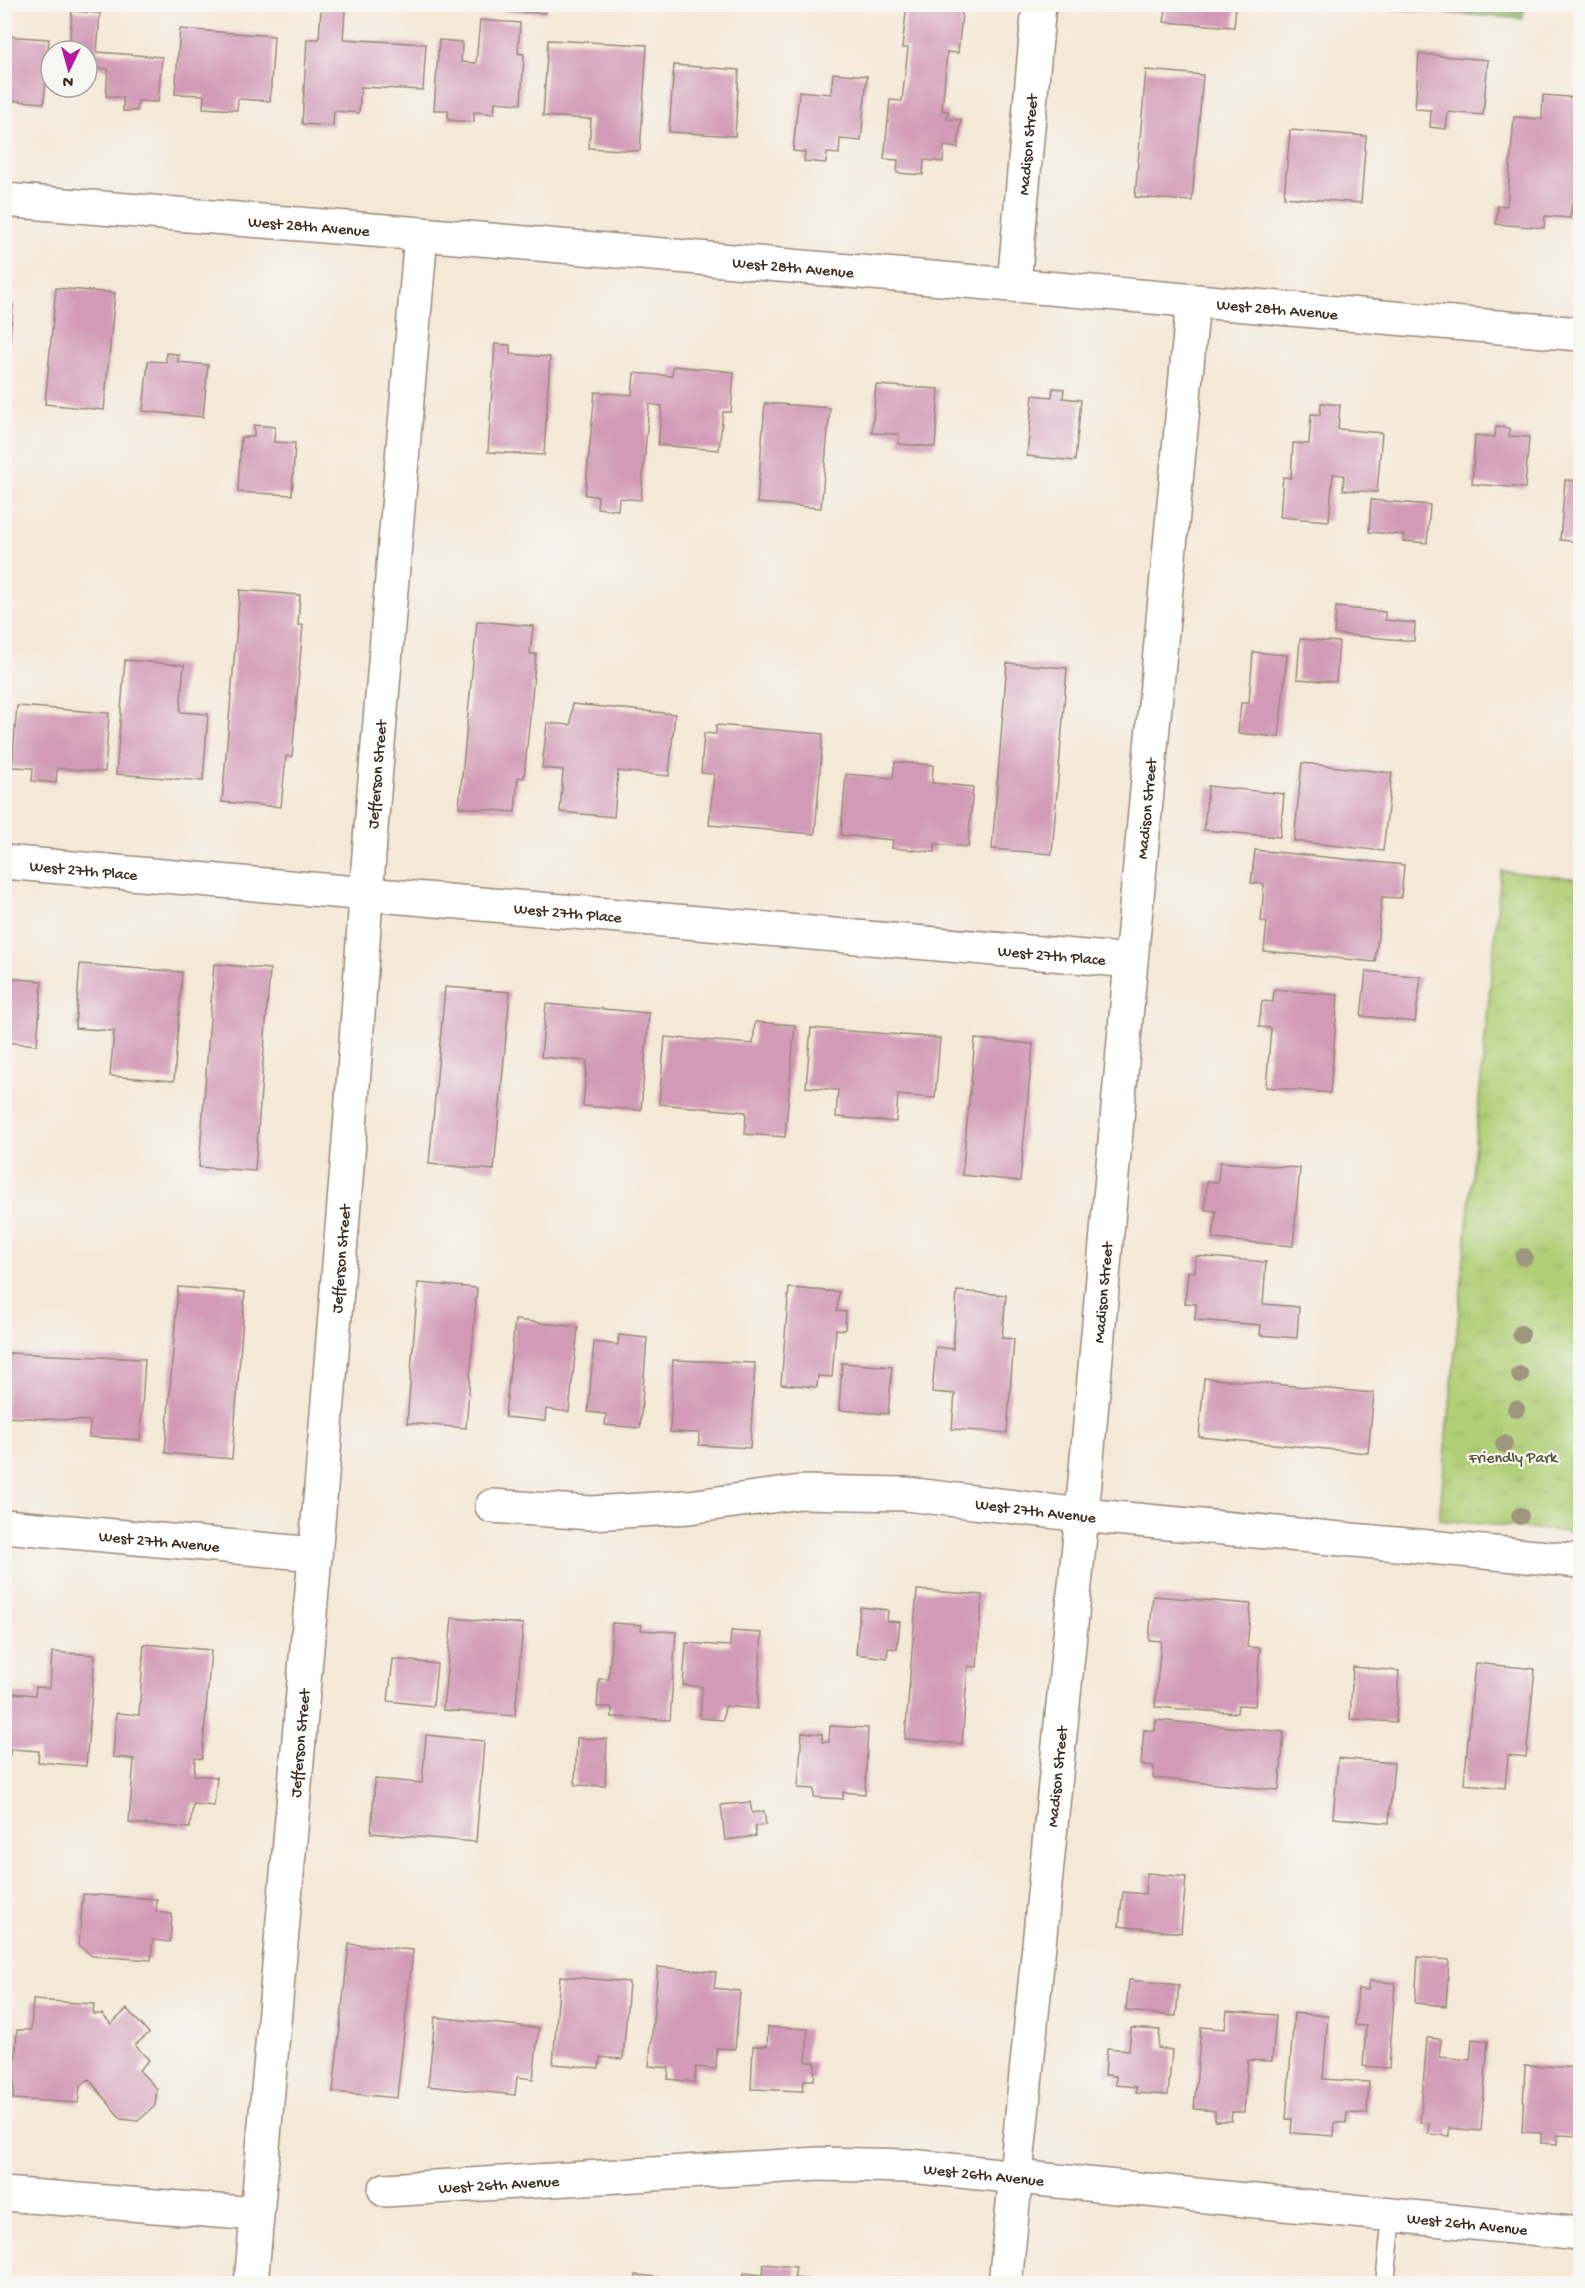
<svg xmlns="http://www.w3.org/2000/svg" width="1585" height="2288" viewBox="0 0 1585 2288" font-family="'Gochi Hand',sans-serif">
<defs>
<pattern id="forest-firs" width="22" height="20" patternUnits="userSpaceOnUse" patternTransform="scale(1.5)"><rect width="22" height="20" fill="#8cb267"/><path d="M5 1l3.5 6h-7zM16 11l3.5 6h-7z" fill="#749154"/></pattern>
<pattern id="park-tufts" width="24" height="20" patternUnits="userSpaceOnUse" patternTransform="scale(1.5)"><rect width="24" height="20" fill="#b0cf76"/><path d="M3 7l-1-3M5 7V3M7 7l1-3M15 17l-1-3M17 17v-4M19 17l1-3" fill="none" stroke="#98b266"/></pattern>
</defs>
<rect width="100%" height="100%" fill="#f6f6f2"/>
<filter id="ink" filterUnits="userSpaceOnUse"><feTurbulence type="fractalNoise" baseFrequency=".0167" numOctaves="2"/><feDisplacementMap in="SourceGraphic" scale="12" xChannelSelector="R" yChannelSelector="G"/><feConvolveMatrix kernelMatrix="1 2 1 2 8 2 1 2 1" color-interpolation-filters="sRGB"/></filter>
<filter id="wash" filterUnits="userSpaceOnUse"><feTurbulence type="fractalNoise" baseFrequency=".008" numOctaves="4" result="noise"/><feDisplacementMap in="SourceGraphic" scale="24" xChannelSelector="R" yChannelSelector="G"/><feGaussianBlur stdDeviation="1.35" result="paint"/><feColorMatrix in="noise" values="0 0 0 0 0 0 0 0 0 0 0 0 0 0 0 0 0 1.4 0 .05"/><feComposite in="paint" operator="in"/></filter>
<g filter="url(#wash)">
<rect width="100%" height="100%" fill="#f4e8d6"/>
<path fill="url(#forest-firs)" stroke="#646e42" stroke-width="1.5" d="M1344,5L1524,4V5L1523,19Z"/>
<path fill="url(#park-tufts)" stroke="#767c4a" stroke-width="1.5" d="M1501,871L1580,879V1533L1439,1520Z"/>
<g id="blocks">
<path fill="#d29ab6" d="M506,4H546V13L506,12Z
M907,4H963L958,53L947,52L942,111H948L947,119L961,120L958,148L944,146L943,162L924,160L923,175L897,173L898,160L884,159L890,100L902,101L908,48H902Z
M1143,4H1236L1234,27L1164,22L1166,10L1143,8Z
M321,9L345,10L343,39L426,44L423,90L361,87L359,113L334,111L333,126L302,124L307,39H319Z
M72,11L100,13L97,52L162,57L158,102L138,101L137,111H123V98L106,96L108,69L87,67V51H69Z
M480,20L520,23L518,53L524,54L521,104L495,102L494,114L474,112V122L448,120V110H434L439,40L462,42L461,62L476,63Z
M180,29L274,36L270,101L238,99L237,110L203,108L204,95L175,94Z
M4,36L49,39L44,103L4,100Z
M548,40L647,45L640,151L589,148L591,119L543,116Z
M1419,54L1488,60L1483,115L1448,112L1446,129L1430,127L1431,110L1415,109Z
M674,65L739,70L735,136L669,132Z
M1146,70L1203,75L1192,201L1135,197Z
M833,73L867,76L861,141L840,139L839,154L827,153L826,163L804,161L805,152L793,151L799,91L831,94Z
M1543,95L1580,98V206L1572,205L1570,218L1545,216L1544,228L1496,224L1498,205L1507,206L1514,117L1542,119Z
M1290,130L1366,136L1361,203L1284,197Z
M56,288L115,293L104,410L45,404Z
M4,305H13L6,379H4Z
M495,344L510,345V354L550,357L544,455L488,452Z
M166,353L178,354V362L208,365L203,417L143,411L148,361L166,362Z
M673,366L734,372L731,412H723L719,450L658,445L662,406L649,404L641,500L619,498L618,510L597,508L598,496L585,495L595,392L632,395L634,373L672,376Z
M876,385L939,389L935,447L898,444L899,434L872,433Z
M1053,388L1064,389L1063,398L1081,400L1075,461L1027,456L1033,395L1052,397Z
M765,403L830,408L821,508L757,503Z
M1321,403L1340,405L1338,429L1382,433L1377,492L1343,490L1344,475L1333,474L1329,521L1280,517L1283,477L1291,478L1293,443L1309,444L1311,414L1320,415Z
M254,425L275,427L274,442L295,443L292,495L238,492L241,437H254Z
M1496,427L1509,428V436L1529,437L1525,488L1472,484L1475,435L1495,437Z
M1565,480L1580,481V542L1560,540Z
M1371,500L1430,505L1427,543L1403,541L1404,535L1369,532Z
M240,590L300,595L298,625H303L292,757L286,756L281,807L222,802Z
M1336,607L1385,612V620L1415,623L1414,641L1334,634Z
M477,621L533,626L530,654H536L524,778L518,777L515,812L459,807Z
M1300,639L1339,642L1336,682L1297,679Z
M1253,652L1287,655L1279,737L1238,733L1241,703H1249Z
M125,660L184,665L180,712L208,714L203,781L116,774Z
M1007,663L1067,668L1052,854L992,849Z
M572,704L675,714L669,776L618,771L614,817L560,812L563,770L542,768L547,723L571,725Z
M17,706L109,713L105,772L57,768L56,783L32,781L33,768L12,767Z
M716,725L823,734L815,834L709,825L714,774L701,773L704,733L716,734Z
M895,762L933,765L932,783L973,787L968,847L935,844V852L892,848L893,840L841,835L846,774L893,778Z
M1302,763L1392,773L1383,851L1294,841Z
M1208,786L1284,794L1280,837L1204,830Z
M1255,850L1404,865L1401,898L1382,897L1375,962L1264,951L1267,923L1261,921L1264,884L1251,883Z
M80,964L182,972L174,1081L110,1076L114,1031L75,1028Z
M214,964L270,969L255,1171L199,1167Z
M1366,971L1421,977L1415,1022L1361,1016Z
M4,978L42,981L37,1045L4,1042Z
M445,987L510,992L494,1170L429,1164Z
M1274,989L1338,995L1330,1093L1266,1087L1271,1028L1259,1027L1262,1001L1273,1002Z
M546,1004L649,1013L641,1110L583,1106L587,1061L541,1057Z
M755,1022L795,1025L785,1137L745,1134L746,1112L659,1104L665,1037L753,1044Z
M811,1028L940,1038L935,1098L898,1095L896,1122L836,1117L838,1090L806,1087Z
M975,1039L1033,1044L1020,1181L962,1175Z
M1220,1162L1300,1168L1293,1246L1213,1239L1216,1211L1205,1210L1207,1181L1218,1182Z
M1196,1256L1266,1262L1263,1304L1299,1307L1297,1338L1260,1335L1261,1325L1195,1320L1196,1304L1185,1303L1188,1271L1195,1272Z
M418,1283L477,1288L466,1428L407,1423Z
M178,1287L245,1292L232,1459L165,1453Z
M789,1288L839,1292L837,1311L846,1312L845,1330L836,1329L832,1377L818,1376L817,1387L781,1384Z
M957,1291L1006,1295L1002,1338L1014,1339L1007,1433L952,1429L955,1394L932,1392L936,1347L953,1349Z
M515,1320L578,1327L569,1412L546,1409L545,1421L505,1417Z
M619,1335L647,1338L640,1428L605,1425L606,1414L588,1412L594,1342L618,1345Z
M8,1353L145,1359L140,1440L89,1437L90,1421L5,1417Z
M673,1360L755,1363L750,1448L699,1445V1433L670,1432Z
M842,1363L892,1367L888,1414L839,1410Z
M1204,1378L1374,1393L1368,1453L1199,1437Z
M917,1590L982,1595L977,1667L968,1666L962,1744L905,1739Z
M1153,1596L1251,1604L1247,1647L1260,1648L1255,1706L1238,1705L1237,1713L1155,1707L1161,1641L1149,1640Z
M860,1607L888,1610L887,1621L900,1622L897,1649L888,1648L887,1658L856,1654Z
M452,1618L523,1624L515,1716L443,1710Z
M612,1623L642,1625L641,1630L676,1632L670,1720L612,1717V1707H597L599,1679H609Z
M731,1631L762,1633L757,1709L725,1706L723,1720L700,1718L702,1687L683,1685L686,1643L730,1646Z
M144,1644L211,1650L202,1759L195,1758L194,1775L217,1777L214,1806L193,1804L190,1828L129,1823L134,1759L113,1757L116,1713L139,1715Z
M52,1652L95,1655L86,1766L38,1762L39,1751L11,1749L10,1755H4V1692L35,1695L36,1687L50,1688Z
M393,1659L437,1664L433,1706L388,1701Z
M1475,1663L1535,1669L1526,1757L1508,1755L1505,1788L1464,1784Z
M1353,1667L1399,1671L1396,1722L1350,1719Z
M1156,1720L1284,1732L1279,1790L1153,1778L1154,1766L1141,1765L1144,1730L1155,1731Z
M830,1726L868,1728L865,1794L843,1792V1799L814,1797V1789L798,1788L802,1732L822,1734V1742H829Z
M426,1735L484,1741L476,1842L371,1833L375,1779L422,1783Z
M577,1738L607,1739L605,1786L575,1785Z
M1338,1758L1394,1763L1389,1823L1333,1818Z
M750,1802L752,1813L764,1811L766,1825L755,1826L756,1836L725,1840L721,1805Z
M1147,1873L1186,1877L1181,1933L1119,1926L1123,1892L1145,1894Z
M83,1894L157,1899L156,1912L172,1914L170,1942L153,1940L151,1960L92,1956L79,1945Z
M349,1944L413,1950L397,2098L333,2092Z
M1418,1957L1449,1960L1446,2006L1415,2003Z
M658,1967L716,1972L714,1988L740,1991L735,2049L717,2048L716,2069L696,2067L695,2082L668,2079L669,2068L649,2066Z
M560,1976L629,1982L623,2059L600,2057L599,2068L553,2064Z
M1129,1980L1179,1985L1176,2016L1126,2011Z
M1369,1981L1395,1983L1389,2068L1363,2066L1366,2026L1355,2025L1358,1989L1368,1990Z
M33,2000L94,2004L93,2014H102L111,2024L127,2009L149,2033L135,2045L149,2060L139,2070L157,2089L155,2106L138,2121L121,2119L89,2079L80,2087L78,2103L13,2099L17,2030H31Z
M1227,2011L1276,2015L1272,2061L1248,2060L1244,2112H1232L1231,2121H1215V2111L1194,2109L1201,2027L1225,2029Z
M1294,2013L1328,2016L1323,2079L1369,2082L1367,2114L1347,2113L1346,2123L1335,2122L1334,2136L1291,2133L1292,2119H1286Z
M435,2017L539,2028L533,2079L517,2077L515,2095L428,2086Z
M768,2027L808,2029L806,2062H815L814,2080H804L803,2091L751,2089L753,2046H767Z
M1131,2028L1160,2030L1158,2048L1172,2050L1168,2095L1136,2093V2087L1116,2085V2076L1105,2075L1107,2048L1129,2050Z
M1427,2038L1441,2039L1439,2057L1470,2060L1472,2039L1488,2041L1481,2131L1449,2128V2136L1428,2134L1429,2124L1420,2123Z
M1525,2065L1579,2068L1580,2136L1557,2135V2144L1541,2143V2133L1522,2132Z
M764,2264L796,2267L794,2278L815,2280V2284H743L744,2273L763,2275Z
M636,2275L702,2281V2284H635Z
M885,2278L902,2279L901,2284H885Z"/>
</g>
</g>
<g filter="url(#ink)">
<use href="#blocks" fill-opacity="0" stroke="#98897a" stroke-width="1.5"/>
<g fill="none" stroke-linecap="round" stroke-linejoin="round">
<g stroke="#98897a" stroke-width="21">
<path id="service" d="M1385,2284L1392,2215"/>
</g>
<g stroke="#98897a" stroke-width="36">
<g id="minor">
<path id="s1" d="M1014,285L1039,4"/>
<path id="s2" d="M4,862L1131,961"/>
<path id="s3" d="M492,1506L591,1513L689,1507L801,1492L906,1494L1082,1515L1580,1561"/>
<path id="s4" d="M4,1526L315,1554"/>
<path id="s5" d="M385,2190L819,2164L910,2166L1580,2234"/>
<path d="M4,2194L256,2214"/>
<path id="s6" d="M1005,2284L1082,1515L1131,961L1193,301"/>
</g>
</g>
<g stroke="#98897a" stroke-width="36">
<g id="tertiary">
<path id="s7" d="M251,2284L321,1488L350,1129L370,840L421,234"/>
</g>
</g>
<g stroke="#98897a" stroke-width="36">
<g id="secondary">
<path id="s8" d="M4,200L421,234L1580,334"/>
</g>
</g>
<use href="#service" stroke="#fff" stroke-width="18"/>
<use href="#minor" stroke="#fff" stroke-width="33"/>
<use href="#tertiary" stroke="#fff" stroke-width="33"/>
<use href="#secondary" stroke="#fff" stroke-width="33"/>
</g>
<g fill="#9e967d">
<circle cx="1524" cy="1257" r="9"/>
<circle cx="1521" cy="1334" r="9"/>
<circle cx="1520" cy="1375" r="9"/>
<circle cx="1516" cy="1409" r="9"/>
<circle cx="1504" cy="1444" r="9"/>
<circle cx="1520" cy="1516" r="9"/>
</g>
</g>
<g text-anchor="middle" stroke-width="4.5" stroke-linejoin="round" paint-order="stroke">
<g font-size="16" fill="#3b2a1e" stroke="#f6f6f2">
<text dy="6" stroke="none"><textPath href="#s1" startOffset="141">Madison Street</textPath></text>
<text dy="6" stroke="none"><textPath href="#s8" startOffset="306">West 28th Avenue</textPath></text>
<text dy="6" stroke="none"><textPath href="#s8" startOffset="792">West 28th Avenue</textPath></text>
<text dy="6" stroke="none"><textPath href="#s8" startOffset="1278">West 28th Avenue</textPath></text>
<text dy="6" stroke="none"><textPath href="#s7" startOffset="1515">Jefferson Street</textPath></text>
<text dy="6" stroke="none"><textPath href="#s6" startOffset="1482">Madison Street</textPath></text>
<text dy="6" stroke="none"><textPath href="#s2" startOffset="80">West 27th Place</textPath></text>
<text dy="6" stroke="none"><textPath href="#s2" startOffset="566">West 27th Place</textPath></text>
<text dy="6" stroke="none"><textPath href="#s2" startOffset="1052">West 27th Place</textPath></text>
<text dy="6" stroke="none"><textPath href="#s7" startOffset="1029">Jefferson Street</textPath></text>
<text dy="6" stroke="none"><textPath href="#s6" startOffset="996">Madison Street</textPath></text>
<text dy="6" stroke="none"><textPath href="#s3" startOffset="546">West 27th Avenue</textPath></text>
<text dy="6" stroke="none"><textPath href="#s4" startOffset="156">West 27th Avenue</textPath></text>
<text dy="6" stroke="none"><textPath href="#s7" startOffset="543">Jefferson Street</textPath></text>
<text dy="6" stroke="none"><textPath href="#s6" startOffset="510">Madison Street</textPath></text>
<text dy="6" stroke="none"><textPath href="#s5" startOffset="600">West 26th Avenue</textPath></text>
<text dy="6" stroke="none"><textPath href="#s5" startOffset="114">West 26th Avenue</textPath></text>
<text dy="6" stroke="none"><textPath href="#s5" startOffset="1086">West 26th Avenue</textPath></text>
</g>
<g font-size="16" fill="#585334" stroke="#f6f6f2">
<text x="1513" y="1462">Friendly Park</text>
</g>
</g>
<rect width="1585" height="2288" fill="none" stroke="#f6f6f2" stroke-width="24"/>
<g transform="translate(69 69) rotate(185)"><circle r="28" fill="#f6f6f2" stroke="#aba49d" stroke-width="1.5"/>
<path d="M0-4.5L10 22L0 15L-10 22Z" fill="#b5179e"/>
<text y="-9" font-size="16" font-weight="bold" text-anchor="middle" fill="#3b2a1e">N</text>
</g>
</svg>
